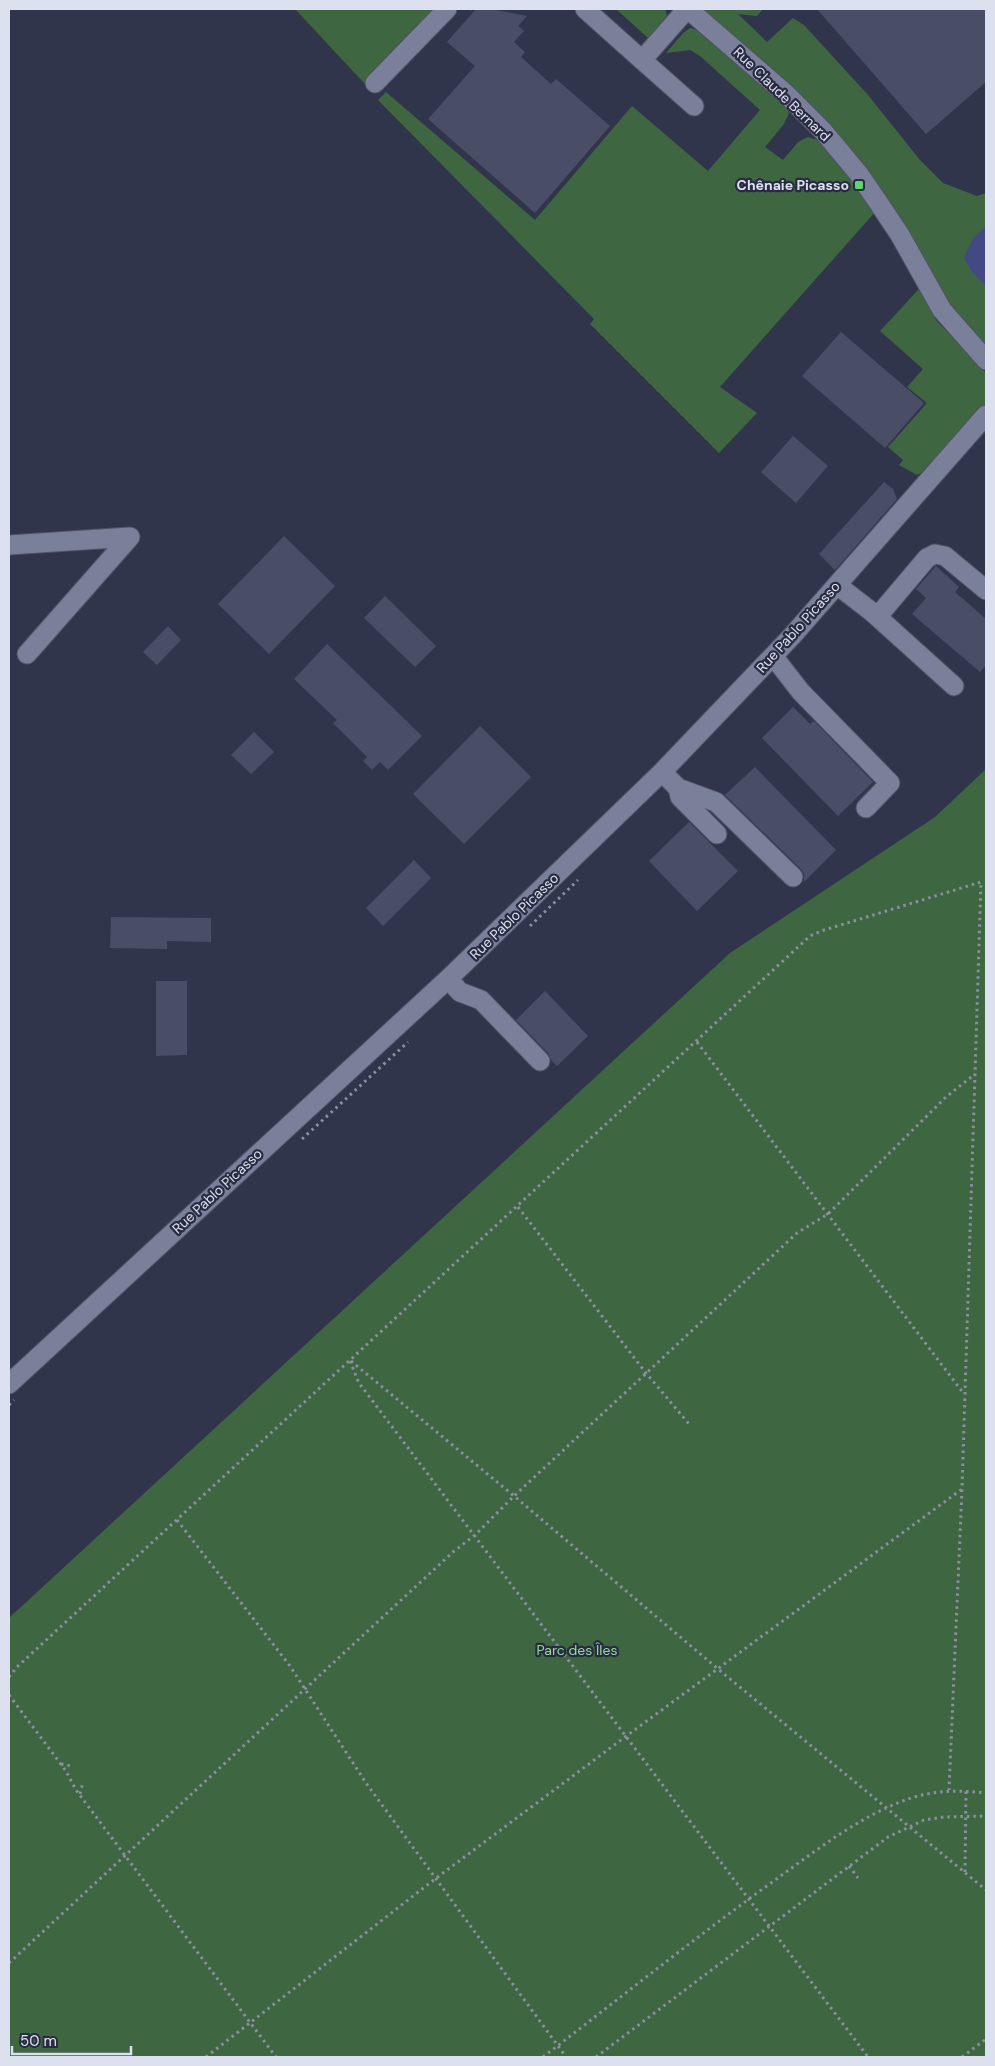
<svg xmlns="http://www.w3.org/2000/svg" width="995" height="2066" viewBox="0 0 995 2066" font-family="'DM Sans',sans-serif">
<rect width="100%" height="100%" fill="#31354c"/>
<path fill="#3e6640" d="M295,9H440L391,53L364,83Z
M616,9H665L667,16L648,38Z
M699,9H763L757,16L738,14L767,42L793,18L804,25L868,95L920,160L943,183L977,196L986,193V350L954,312L889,204Z
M690,28C704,28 770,92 785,104L789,113L784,124L765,147L783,160L798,142L808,137L821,141L876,211L720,387L757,413L719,453L590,324L594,319L378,100L386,92L535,220L632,106L708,171L760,110L700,56L690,50L666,53L683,33Z
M919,289L936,320L986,373V403L930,468L917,475L899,465L903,460L888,447L927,403L907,387L923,369L880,331Z
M986,769V2057H9V1618L730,953L935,817Z"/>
<path fill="#434982" d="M986,226V286L973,273L964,258L973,238Z"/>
<path fill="#494e66" d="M476,9H491L527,16L518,26L524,31L514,42L525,52L521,57L551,84L556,79L610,126L535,213L428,119L475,66L447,42Z
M817,9H986V82L926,134Z
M841,332L924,403L885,448L802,376Z
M793,436L828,466L796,503L761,472Z
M884,482L893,489L897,499L835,570L819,554Z
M284,536L335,586L269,654L218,604Z
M936,566L959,587L955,592L986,619V665L980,672L912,614L926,598L916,589Z
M385,596L436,646L415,667L364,618Z
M168,626L181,640L157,665L143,652Z
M327,644L422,736L388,770L380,762L372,770L363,761L367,757L333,723L337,720L294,679Z
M793,707L810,724L814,721L873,782L838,816L762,738Z
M480,726L531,777L464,844L413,794Z
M254,732L274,752L251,774L231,755Z
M755,767L836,850L804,882V874L801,869L725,795Z
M689,822L738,871L697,911L649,861Z
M414,860L431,878L383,926L366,908Z
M111,917L211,918V942L167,941V949L110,948Z
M156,981H187V1055L156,1056Z
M545,991L588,1036L557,1066L551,1060L548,1053L516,1020Z"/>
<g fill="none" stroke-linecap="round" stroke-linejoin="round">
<g stroke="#505366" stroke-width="21">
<path id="minor" d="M585,9L642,60L687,9
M688,9L786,94L823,131L858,173L878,202L900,235L942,310L986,360
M642,60L694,106
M375,83L447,9
M9,545L130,537L27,654
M837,585L872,612L954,686
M878,616L927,558L935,554L945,556L986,590
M773,656L801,692L890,783L866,808
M662,772L678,788L716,802L793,877
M678,788L680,797L717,834
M448,979L460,992L481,1000L540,1061
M9,1384L448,979L662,772L792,636L986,415"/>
</g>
<path stroke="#8b8fa2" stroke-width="3" stroke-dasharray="2.5 4" stroke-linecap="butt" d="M530,926L578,880
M697,1042L964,1394
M302,1139L408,1042
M518,1207L646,1373L689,1424
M350,1361L359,1383L868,2057
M351,1361L514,1496L718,1669L986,1890
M9,1405L14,1400
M177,1520L290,1666L366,1783L566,2057
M9,1677L17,1667L810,936L821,931L981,882L962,1489L949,1790
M9,1695L66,1771L76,1790L276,2057
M61,1764L71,1766
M80,1794L83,1782
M849,1866L858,1878
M965,1872L966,1791
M9,1963L453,1552L475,1535L514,1496L797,1233L828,1214L946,1097L975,1074
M206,2057L435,1879L625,1737L962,1489
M543,2057C620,1998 696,1937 775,1880C817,1850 858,1817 908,1799C934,1790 959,1790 986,1793
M596,2057L888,1837L924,1820L944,1817L986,1816
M962,2057L986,2039"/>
<use href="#minor" stroke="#7a7f9a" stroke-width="19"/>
</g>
<rect fill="#5fd56b" stroke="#282b41" stroke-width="2" x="854" y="180" width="10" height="10" rx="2.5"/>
<g text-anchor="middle" stroke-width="4.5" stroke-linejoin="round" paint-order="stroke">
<g font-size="14" fill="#dde0ef" stroke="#282b41">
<text transform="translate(782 94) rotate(44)" y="5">Rue Claude Bernard</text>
<text transform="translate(798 627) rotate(-48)" y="5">Rue Pablo Picasso</text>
<text transform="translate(514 916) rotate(-44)" y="5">Rue Pablo Picasso</text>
<text transform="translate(217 1191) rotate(-43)" y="5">Rue Pablo Picasso</text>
</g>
<g font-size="14" font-weight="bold" fill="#dde0ef" stroke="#282b41" text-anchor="end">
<text x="849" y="190">Chênaie Picasso</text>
</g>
<g font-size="14" fill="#93de97" stroke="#282b41">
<text x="577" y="1655">Parc des Îles</text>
</g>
</g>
<rect width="995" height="2066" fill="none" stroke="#dde0ef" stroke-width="20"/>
<path d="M12 2046v8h119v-8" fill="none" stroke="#dde0ef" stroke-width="2.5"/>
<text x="20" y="2046" font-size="15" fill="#dde0ef" stroke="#282b41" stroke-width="4" paint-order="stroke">50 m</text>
</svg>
